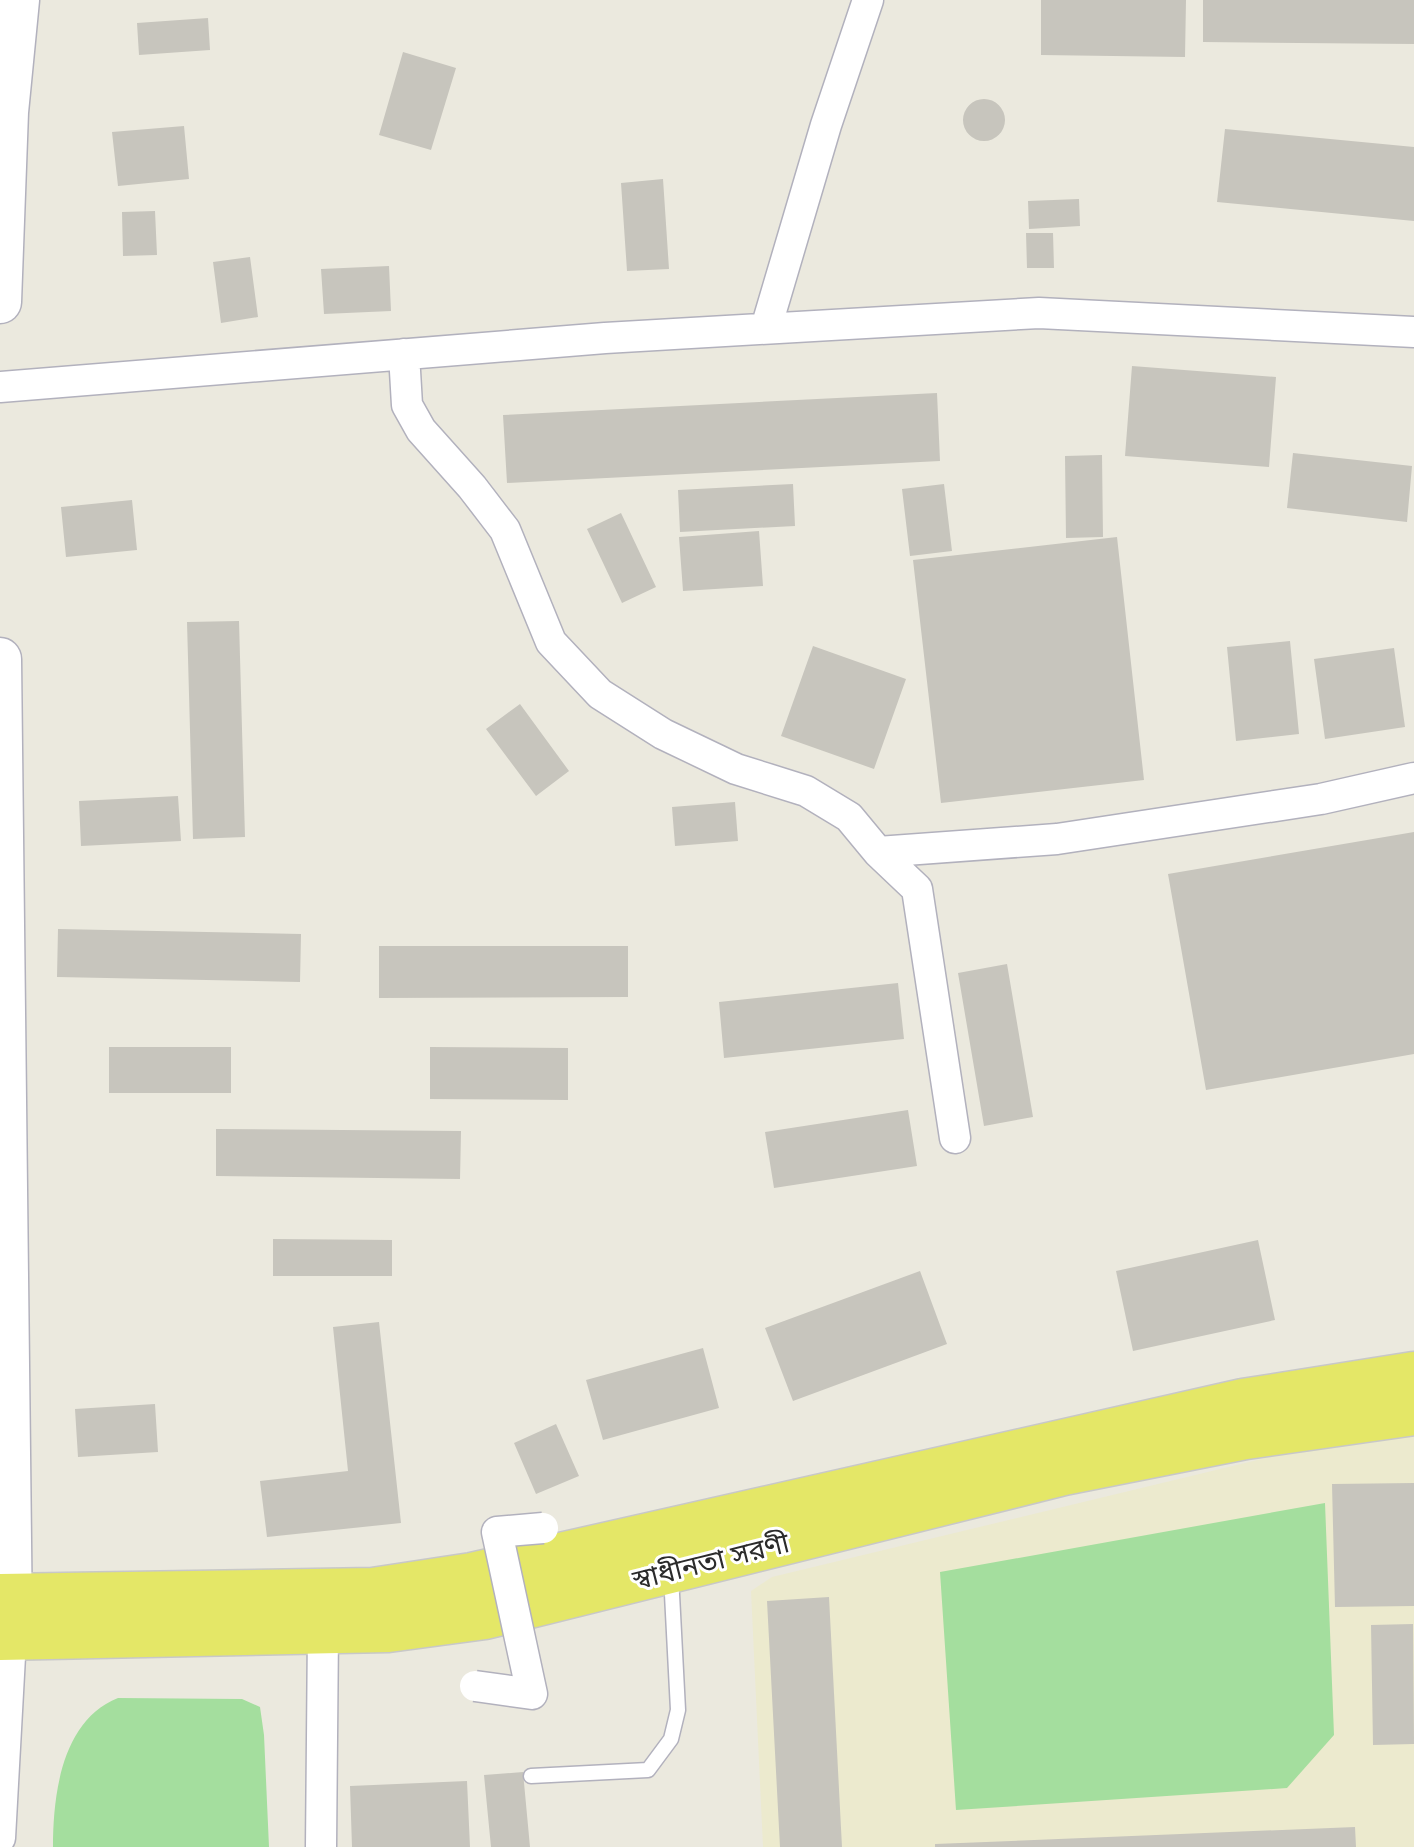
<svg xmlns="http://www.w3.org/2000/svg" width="1414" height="1847" viewBox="0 0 1414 1847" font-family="'Fira Sans','Noto Sans Bengali',sans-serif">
<rect width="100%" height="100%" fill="#ebe9de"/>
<path fill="#eceace" d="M1414,1436V1847H763L751,1591L772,1577L1332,1442Z"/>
<path fill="#a4de9e" d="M1325,1503L1334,1735L1287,1788L956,1810L940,1572Z
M118,1698L242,1699L260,1707L264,1735L269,1847H53C53,1794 62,1720 118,1698Z"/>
<path fill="#c7c5bd" d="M1041,0H1186L1185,57L1041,55Z
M1203,0H1414V44L1203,42Z
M208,18L210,50L139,55L137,23Z
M403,52L456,68L431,150L379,135Z
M963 120a21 21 0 1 1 42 0a21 21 0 1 1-42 0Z
M184,126L189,179L118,186L112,132Z
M1225,129L1414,147V221L1217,202Z
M663,179L669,269L627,271L621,183Z
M1079,199L1080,226L1029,229L1028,201Z
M155,211L157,255L123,256L122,212Z
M1026,233H1053L1054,268H1027Z
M250,257L258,317L221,323L213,262Z
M389,266L391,311L324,314L321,269Z
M1132,366L1276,377L1269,467L1125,456Z
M937,393L940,461L507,483L503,415Z
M1293,453L1412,466L1407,522L1287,508Z
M1102,455L1103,537L1066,538L1065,456Z
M793,484L795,526L680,532L678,490Z
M944,484L952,551L910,556L902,489Z
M132,500L137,550L66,557L61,507Z
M621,513L656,587L622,603L587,529Z
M759,531L763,586L683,591L679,537Z
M1117,537L1144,780L941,803L913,560Z
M239,621L245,837L193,839L187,622Z
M1290,641L1299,734L1236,741L1227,647Z
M813,646L906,679L874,769L781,736Z
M1394,648L1405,727L1325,739L1314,659Z
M520,704L569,771L536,796L486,729Z
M178,796L181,841L81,846L79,801Z
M735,802L738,841L675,846L672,807Z
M1414,832V1054L1206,1090L1168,874Z
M58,929L301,934L300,982L57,977Z
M379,946H628V997L379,998Z
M1007,964L1033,1117L984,1126L958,973Z
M898,983L904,1039L724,1058L719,1002Z
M109,1047H231V1093H109Z
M430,1047L568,1048V1100L430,1099Z
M908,1110L917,1166L774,1188L765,1132Z
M216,1129L461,1131L460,1179L216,1176Z
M273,1239L392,1240V1276H273Z
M1258,1240L1275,1320L1133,1351L1116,1271Z
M920,1271L947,1344L793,1401L765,1328Z
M379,1322L401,1523L267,1537L260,1481L348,1471L333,1327Z
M703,1348L719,1408L603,1440L586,1380Z
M155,1404L158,1452L78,1457L75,1409Z
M556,1424L579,1476L536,1494L514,1443Z
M1414,1483V1606L1335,1607L1332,1484Z
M829,1597L842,1847H780L767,1601Z
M1413,1624L1414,1744L1373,1745L1371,1625Z
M523,1772L530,1847H491L484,1775Z
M467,1781L470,1847H352L350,1786Z
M1355,1827L1356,1847H935V1844Z"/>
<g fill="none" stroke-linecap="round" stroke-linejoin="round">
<g stroke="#b2b1bd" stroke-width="17">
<path id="lane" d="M531,1776L648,1770L671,1739L678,1710L671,1575"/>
</g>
<g stroke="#b2b1bd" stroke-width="33">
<path id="street" d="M766,328L826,125L868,0
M404,354L407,405L421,430L472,487L505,530L551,642L600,694L663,734L736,769L806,791L849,817L878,852L917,889L955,1138
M0,387L605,338L1039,313L1414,332
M878,852L1057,839L1321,799L1414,778
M0,1838L11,1638
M321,1847L323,1630"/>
</g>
<g stroke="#b2b1bd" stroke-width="45">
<path id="secondary" d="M0,302L7,112L18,0
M0,659L11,1629"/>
</g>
<g stroke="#c8c8c8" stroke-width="47">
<path id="primary" d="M0,1596L373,1590L472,1575L1243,1401L1414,1374
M0,1638L388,1630L485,1617L1064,1473L1246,1437L1414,1413"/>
</g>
<use href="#lane" stroke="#fff" stroke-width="14"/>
<use href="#street" stroke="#fff" stroke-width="30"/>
<use href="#secondary" stroke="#fff" stroke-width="42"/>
<use href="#primary" stroke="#e4e767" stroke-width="44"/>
<g stroke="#b2b1bd" stroke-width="33" stroke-linecap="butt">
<path id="street-bridge" d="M475,1686L532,1694L497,1532L543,1528"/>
</g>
<use href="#street-bridge" stroke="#fff" stroke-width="30"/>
</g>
<g text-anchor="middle" stroke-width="6" stroke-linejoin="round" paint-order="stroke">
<g font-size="28" fill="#2b2b2b" stroke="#fff">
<text transform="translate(711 1561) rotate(-14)" y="10">স্বাধীনতা সরণী</text>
</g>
</g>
</svg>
